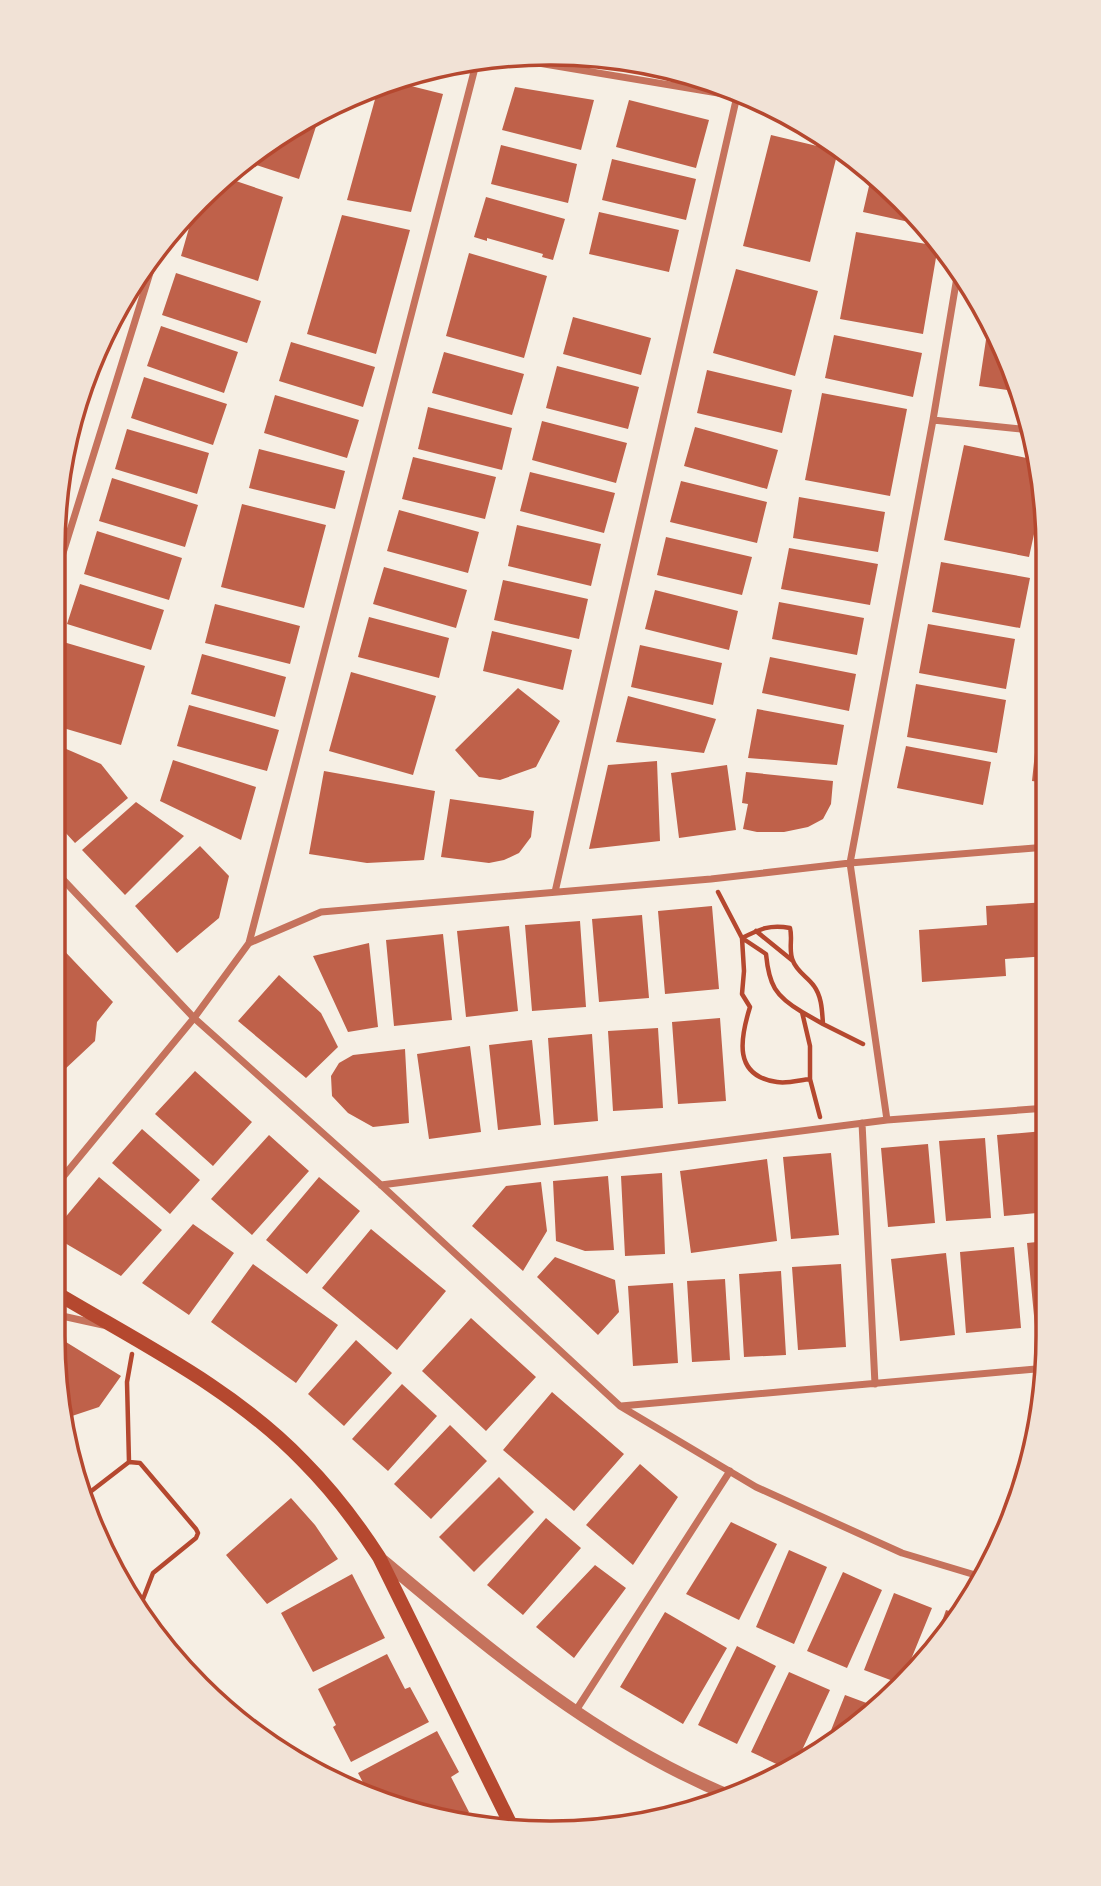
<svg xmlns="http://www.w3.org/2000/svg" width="1101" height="1886" viewBox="0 0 1101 1886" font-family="'Varela Round',sans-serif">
<rect width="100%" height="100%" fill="#f6efe4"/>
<path fill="#bf614a" d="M391,81L443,94L411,212L347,200L379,85Z
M515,87L594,100L581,150L502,130Z
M629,100L709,120L696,168L616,147Z
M321,111L299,179L244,161L273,137Z
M771,135L838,151L810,262L743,246Z
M501,145L577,164L568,203L491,184Z
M612,159L696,179L686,220L602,200Z
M872,173L903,199L923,225L863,212Z
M224,177L283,197L258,281L181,256L197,200Z
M486,197L565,219L553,260L542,257L543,254L487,238V241L474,237Z
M599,212L679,230L669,272L589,254Z
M342,215L410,230L376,354L307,334Z
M856,232L938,246L923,334L840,319Z
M469,253L547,276L524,358L446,336Z
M736,269L818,291L795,376L713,353Z
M176,273L261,301L247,343L162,315Z
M573,317L651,338L641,375L563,354Z
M161,326L238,352L224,393L147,366Z
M987,333L997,334L1022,392L979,386Z
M834,335L922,353L913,397L825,378Z
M291,342L375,367L363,407L279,381Z
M444,352L524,374L512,415L432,393Z
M557,366L639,387L628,429L546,408Z
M707,370L792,390L782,433L697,413Z
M144,377L227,404L213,445L131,418Z
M822,393L907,409L890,496L805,480Z
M275,395L359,420L347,458L264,433Z
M428,407L512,428L502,470L418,449Z
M542,421L627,443L616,483L532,460Z
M695,427L778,450L767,489L684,466Z
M127,429L209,453L197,494L115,469Z
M964,445L1036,460L1043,493L1029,557L944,540Z
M259,449L345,471L335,509L249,488Z
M413,457L496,477L485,519L402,499Z
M530,472L615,493L604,533L520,511Z
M112,478L198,505L185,547L99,521Z
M681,481L767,502L757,543L670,522Z
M799,497L885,512L878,552L793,538Z
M242,504L326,525L304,608L221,587Z
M399,510L479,532L468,573L387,551Z
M517,525L601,544L591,586L508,566Z
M97,531L182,558L169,600L84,574Z
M666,537L752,557L742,595L657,575Z
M789,548L878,564L870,605L781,589Z
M941,562L1030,578L1020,628L932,612Z
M384,567L467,590L456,628L373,604Z
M503,580L588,599L579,639L494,620Z
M80,584L164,610L151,650L67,624Z
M655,590L738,611L729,650L645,629Z
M779,602L864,618L857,655L772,639Z
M215,604L300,626L290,664L205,643Z
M369,617L449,638L439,678L358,657Z
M928,624L1015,639L1006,689L919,673Z
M492,631L572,650L563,690L483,671Z
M60,641L145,666L121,745L53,725V662Z
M640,645L722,663L713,705L631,687Z
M202,654L286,677L275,717L191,694Z
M770,657L856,674L849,711L762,693Z
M351,672L436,696L413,775L329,751Z
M1046,673H1047V713L1040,712Z
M916,684L1006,700L997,753L907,737Z
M518,688L560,721L536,767L500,780L479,777L455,750Z
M628,696L716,719L704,753L616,742Z
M189,705L279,730L267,771L177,746Z
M757,709L844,725L837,765L748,758Z
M1038,724L1047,725V783L1032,781Z
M906,746L991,762L983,805L897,788Z
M64,748L101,764L128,798L75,843L53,819V757Z
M173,760L256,787L241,840L160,801Z
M657,761L660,841L589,849L608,765Z
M727,765L736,830L679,838L671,773Z
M324,771L435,791L424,860L367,863L309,854Z
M746,772L833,781L831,804L823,819L808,827L784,832H757L743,829L748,804L742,803Z
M450,799L534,811L531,837L519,853L504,860L489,863L441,857Z
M136,802L184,836L125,895L82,850Z
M200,846L229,876L219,918L177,953L135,906Z
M1047,902V956L1005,959L1006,976L922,982L919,930L987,925L986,906Z
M712,906L719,989L665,994L658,911Z
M642,915L649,998L599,1002L592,919Z
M580,921L586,1007L532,1011L525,925Z
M509,926L518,1011L466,1017L457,931Z
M443,934L452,1020L394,1026L386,940Z
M53,939L113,1002L97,1022L95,1041L63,1071L53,1070Z
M369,943L378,1027L348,1032L313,956Z
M279,975L321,1013L338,1047L306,1078L238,1021Z
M720,1018L726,1101L678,1104L672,1022Z
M658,1028L663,1108L613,1111L608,1031Z
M592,1034L598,1121L554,1125L548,1038Z
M532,1040L541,1125L498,1130L489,1045Z
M470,1046L481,1132L429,1139L417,1054Z
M405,1049L409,1123L373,1127L348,1113L332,1096L331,1076L339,1063L353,1055Z
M195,1071L252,1122L213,1166L155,1114Z
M142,1129L200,1180L170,1214L112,1163Z
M1044,1131L1047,1212L1004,1216L997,1135Z
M269,1135L309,1171L252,1235L211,1199Z
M985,1138L991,1218L946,1221L939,1141Z
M928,1144L935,1223L888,1227L881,1148Z
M831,1153L839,1235L791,1239L783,1157Z
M767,1159L777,1241L691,1253L680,1171Z
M662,1173L665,1254L625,1256L621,1176Z
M608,1176L614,1250L585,1251L556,1241L553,1181Z
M99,1177L162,1230L121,1276L53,1236V1232Z
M319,1177L360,1211L307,1274L266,1240Z
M541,1182L547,1231L523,1271L472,1226L506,1186Z
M193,1224L234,1253L189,1315L142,1283Z
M371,1229L446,1291L397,1350L322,1288Z
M1047,1241V1324L1035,1326L1027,1243Z
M1014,1247L1021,1328L966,1333L960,1252Z
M946,1253L955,1335L900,1341L891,1259Z
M555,1257L615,1280L619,1312L598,1335L537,1277Z
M253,1264L338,1325L296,1383L211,1322Z
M841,1264L846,1347L798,1350L792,1267Z
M781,1271L786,1355L744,1357L739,1274Z
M725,1279L730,1360L692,1362L687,1281Z
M673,1283L678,1363L633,1366L628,1286Z
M471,1318L536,1377L486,1431L422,1371Z
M53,1334L121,1376L99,1407L66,1418Z
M356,1340L392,1373L344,1426L308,1394Z
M402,1384L437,1416L388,1471L352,1439Z
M552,1392L624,1454L574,1511L503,1450Z
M450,1425L487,1461L431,1519L394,1484Z
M640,1464L678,1497L633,1565L586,1525Z
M499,1477L534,1512L474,1572L439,1537Z
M291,1498L315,1525L338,1559L267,1604L226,1555Z
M546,1518L581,1548L523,1615L487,1585Z
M731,1522L777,1544L739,1620L686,1594Z
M789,1550L827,1567L794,1644L756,1627Z
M595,1565L626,1588L574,1658L536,1627Z
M843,1572L882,1590L847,1668L807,1651Z
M352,1574L385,1638L313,1672L281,1613Z
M894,1593L932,1608L901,1684L864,1670Z
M946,1610L962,1615L932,1649Z
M665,1612L727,1648L683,1724L620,1687Z
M170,1645L192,1671L191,1672L166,1648Z
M737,1646L776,1666L737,1744L698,1725Z
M387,1654L405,1689L410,1687L429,1722L351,1762L333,1727L336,1725L318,1689Z
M789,1672L830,1690L797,1761L785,1768L751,1752Z
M845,1695L880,1708L826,1743Z
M437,1731L459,1772L451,1777L469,1812L453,1820L421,1816L368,1792L358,1773Z"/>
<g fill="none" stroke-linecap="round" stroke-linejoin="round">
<path stroke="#b5482f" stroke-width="4.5" d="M718,892L742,938L766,954C769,985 775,996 802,1012
M756,931L793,961
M823,1024L863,1044
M810,1079V1046L802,1012L823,1024C822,1011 822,997 814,986C808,977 797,972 793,961C788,950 793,939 790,928C770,924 760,929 742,938L744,971L742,994L750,1007C740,1039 733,1076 777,1082C787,1084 800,1080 810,1079L820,1117
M129,1462L127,1382L132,1354
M81,1499L129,1462L140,1463L196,1529L198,1533L196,1538L153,1573L143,1599L137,1605"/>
<path stroke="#c5725c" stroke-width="7" d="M502,57L760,100
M933,420L1030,430
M54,582L158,247
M53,869L194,1018L381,1185L620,1406L756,1487L902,1553L982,1577
M555,892L737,96
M249,943L477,60
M887,1120L850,863L933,420L958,271
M862,1123L875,1384
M381,1185L887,1120L1047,1108
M53,1189L194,1018L249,943L321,912L711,879L850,863L1047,847
M53,1314L103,1325
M621,1406L1047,1368
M575,1712L730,1471"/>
<path stroke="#c5725c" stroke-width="12" d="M379,1557C490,1650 598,1742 733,1797"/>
<path stroke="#b5482f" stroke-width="14" d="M53,1291C138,1342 233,1388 303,1461C332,1490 357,1523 379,1557L511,1825"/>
</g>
<path d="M0 0H1101V1886H0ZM550 65H551A485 485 0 0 1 1036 550V1336A485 485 0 0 1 551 1821H550A485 485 0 0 1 65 1336V550A485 485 0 0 1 550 65Z" fill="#f1e2d6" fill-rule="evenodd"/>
<path fill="none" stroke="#b5482f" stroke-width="3.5" d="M550 65H551A485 485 0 0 1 1036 550V1336A485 485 0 0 1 551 1821H550A485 485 0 0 1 65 1336V550A485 485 0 0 1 550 65Z"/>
</svg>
